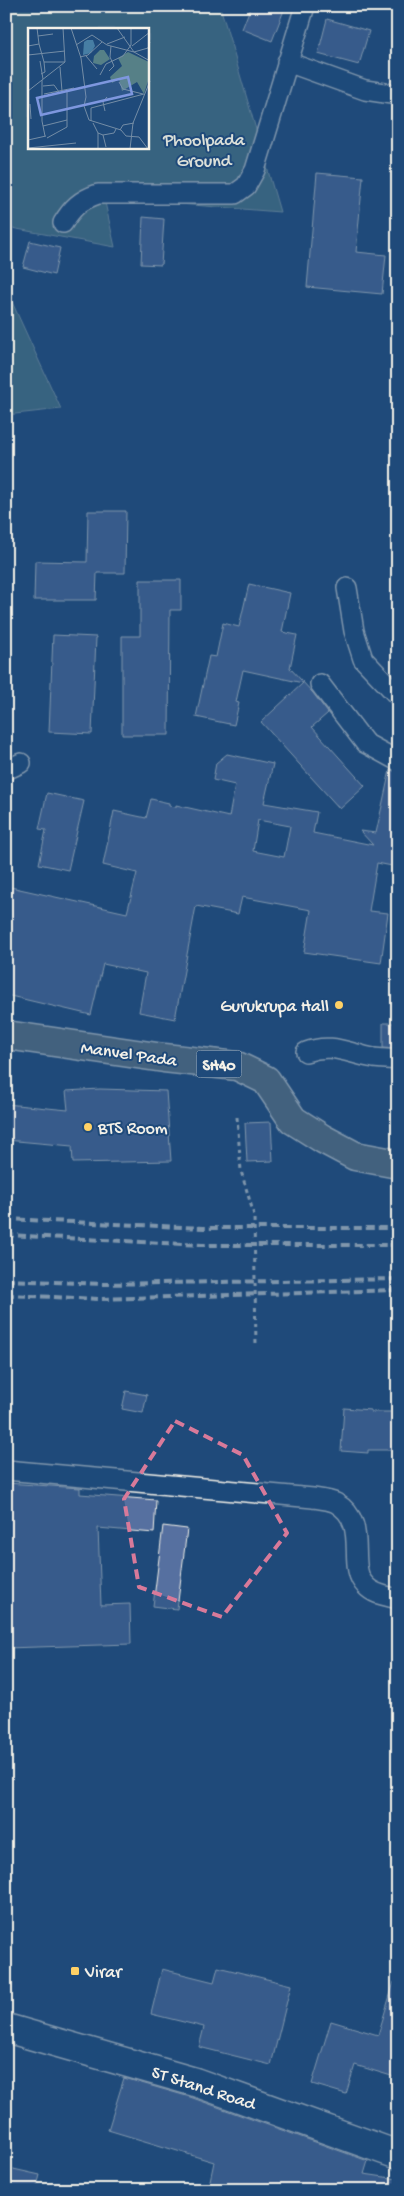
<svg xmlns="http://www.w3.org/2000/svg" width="404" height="2196" viewBox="0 0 404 2196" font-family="'Gochi Hand',sans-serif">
<rect width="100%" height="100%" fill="#1f4a7a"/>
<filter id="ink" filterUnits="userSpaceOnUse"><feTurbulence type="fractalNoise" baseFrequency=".02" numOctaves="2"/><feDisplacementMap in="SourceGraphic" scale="10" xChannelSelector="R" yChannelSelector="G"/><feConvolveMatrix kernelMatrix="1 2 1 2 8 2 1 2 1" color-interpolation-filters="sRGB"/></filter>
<g filter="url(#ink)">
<path fill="#568087" stroke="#a5b8b8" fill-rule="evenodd" d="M6,6H220L280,212L104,198L115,247L6,227ZM29,29H148V148H29Z
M6,289L61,409L6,415Z"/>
<path fill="#566fa0" stroke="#f4f1e8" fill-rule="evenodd" d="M251,6H274L284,10L272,41L242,29Z
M327,19L369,31L359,65L318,54Z
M317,173L363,177L356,252L386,255L382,294L307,287Z
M143,217L164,219L161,265L141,264Z
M30,241L60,248L54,275L23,267Z
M88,511H126L125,573H97L96,600H34L35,561L87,562Z
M140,580H181V610H170L169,735H122V636H140Z
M249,584L290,593L282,632L297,635L290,668L313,693L328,713L312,727L365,786L340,809L261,722L303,683L243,670L236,702L239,703L234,725L196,717L209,656L216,657L223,623L239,627Z
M53,635L96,637L92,734L49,732Z
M227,754L273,764L264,803L317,812L313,833L373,845L360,831L376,833L390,770L398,772V857L394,856L392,866L377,863L369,911L388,913L381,963L304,952L311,910L242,897L238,914L196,906L175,1019L139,1012L146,973L103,964L91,1015L6,995V886L127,913L137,873L103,865L114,811L146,818L151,799L169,803V806L176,807V805L229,817L235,785L213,780L216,763ZM258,820L290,826L284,857L253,851Z
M47,793L84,801L68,870L39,864L46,830L39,829Z
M383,1023H398V1049L383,1048Z
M100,1089L166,1091L171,1161L73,1163L72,1146L6,1140V1104L68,1110L66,1091Z
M271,1122L273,1161L247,1162L245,1123Z
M126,1391L147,1395L143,1413L122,1409Z
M344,1408L371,1410V1412H398V1450H368V1453L341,1451Z
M6,1483L80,1488V1494L156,1500L154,1533L98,1528L101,1605L130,1604L131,1644L6,1648Z
M163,1526L187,1529L177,1609L153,1606Z
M218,1967L291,1985L271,2065L199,2047L204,2027L151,2014L162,1969L214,1982Z
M394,1982L398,1983V2078L355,2065L346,2094L312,2084L331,2021L378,2035Z
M124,2078L190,2097L368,2161L364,2174L398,2179V2190H208L214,2162L108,2130Z
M9,2168L40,2175L36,2190H6Z"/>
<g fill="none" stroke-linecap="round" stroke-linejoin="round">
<g stroke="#f4f1e8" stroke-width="22">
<path id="street" d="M287,62L365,90L398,95
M63,223C72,208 80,200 98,194H235L246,186L255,170L305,6
M347,588L354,631L363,659L398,696
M320,684L365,743L398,761
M6,770L21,763
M306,1052C332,1042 349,1054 374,1058C382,1059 390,1059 398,1060
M6,1470L313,1498C320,1499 330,1500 336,1503C371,1523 345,1566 366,1586C374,1595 387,1596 398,1599"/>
</g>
<g stroke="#f4f1e8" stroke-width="31">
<path id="secondary" d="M6,2028L195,2082L398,2155"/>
</g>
<g stroke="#f4f1e8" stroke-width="31">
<path id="primary" d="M6,1035L164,1058L237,1066L266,1080L293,1120L323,1139L355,1156L398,1164"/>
</g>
<use href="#street" stroke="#1f4a7a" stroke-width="19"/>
<use href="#secondary" stroke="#1f4a7a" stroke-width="28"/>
<use href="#primary" stroke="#6d7d84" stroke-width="28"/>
<path stroke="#f4f1e8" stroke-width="4" stroke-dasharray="8 4" stroke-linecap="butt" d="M6,1219L204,1228H398
M6,1235L202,1245H398
M6,1280L103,1284L398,1279
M6,1295L100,1299L398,1290"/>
<path stroke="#f4f1e8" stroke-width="3" stroke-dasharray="4 4" stroke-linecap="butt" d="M237,1117L241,1171L254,1215L256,1346"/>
</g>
</g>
<path d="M0 0H404V2196H0ZM175,1421L243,1455L287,1533L222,1617L139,1587L124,1499Z" fill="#1f4a7a" fill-opacity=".55" fill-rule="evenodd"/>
<path fill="none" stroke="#d87a9a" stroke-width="4" stroke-dasharray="10 6" stroke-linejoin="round" d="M175,1421L243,1455L287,1533L222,1617L139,1587L124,1499Z"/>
<g fill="#ffd166" stroke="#1f4a7a" stroke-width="2">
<circle cx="339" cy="1005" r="5"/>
<circle cx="88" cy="1127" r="5"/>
<rect x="70" y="1966" width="10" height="10" rx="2.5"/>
</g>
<g text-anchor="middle" stroke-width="4" stroke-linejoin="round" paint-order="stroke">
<rect fill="#1f4a7a" stroke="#b4bfc7" stroke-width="1" x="196.5" y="1050.5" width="45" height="27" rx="4"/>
<g font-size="16" font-weight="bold" fill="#f4f1e8">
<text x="219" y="1070">SH40</text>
</g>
<g font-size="18" fill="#dce0d9" stroke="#1f4a7a">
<text x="204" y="145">Phoolpada<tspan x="204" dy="21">Ground</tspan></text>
</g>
<g font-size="18" fill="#f4f1e8" stroke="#1f4a7a" text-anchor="start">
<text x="329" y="1011" text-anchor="end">Gurukrupa Hall</text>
<text x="98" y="1133">BTS Room</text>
<text x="85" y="1977">Virar</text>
</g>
<g font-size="18" fill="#f4f1e8" stroke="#1f4a7a">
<text transform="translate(129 1053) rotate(8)" y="6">Manvel Pada</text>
<text transform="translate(204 2087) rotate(18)" y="6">ST Stand Road</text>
</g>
</g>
<g transform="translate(28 28)">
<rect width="121" height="121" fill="#1f4a7a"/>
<path d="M72,22H76L82,31L73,37L65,35L66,28ZM100,24L121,34V50L116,66L109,54L94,63L91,51L84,55L82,49L94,38L90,30Z" fill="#568087"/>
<path d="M59,12H65L67,18L63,25L55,27L56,14Z" fill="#477ea4"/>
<path fill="none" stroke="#748da6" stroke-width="1" d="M43,0L53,30L58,69L56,78L61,92L93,102L98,108L111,109L120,121M89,0L106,24L120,20L122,14M103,0V17M10,8L25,6M11,16L16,34M79,16L97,9M48,17L64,7L79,17L106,24L122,33M0,18L11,16L9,0M104,18L122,4M0,27L37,23M58,28L69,41M52,29L60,27L74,14M12,33L15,51M32,39L34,63M81,43L86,38L82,29L83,18M13,46L17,44L16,34H37M72,47L78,36L95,28L103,17M14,52V93L17,108M91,54L95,61L115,66M15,58L26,57L31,64M0,63L37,34L35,0M16,66L46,60M2,76L3,91M77,83L75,74L79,69M63,93V80L116,66M65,95L70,105V121M15,98L39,92M92,102L95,97L106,95M70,105L75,107L78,119M75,107L86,105L88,101M19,110L39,99V62M0,112L18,108M0,120L48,115M102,121L105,95L122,53"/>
<path fill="#7e97df" fill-opacity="0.15" stroke="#7e97df" stroke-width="2.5" d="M100,49L104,66L13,87L9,70Z"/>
<rect width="121" height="121" fill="none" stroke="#f4f1e8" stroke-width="2.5"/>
</g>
<rect width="404" height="2196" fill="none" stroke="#1f4a7a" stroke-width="25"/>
<rect x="12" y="12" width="379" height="2171" fill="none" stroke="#f4f1e8" stroke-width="2" filter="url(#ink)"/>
</svg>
